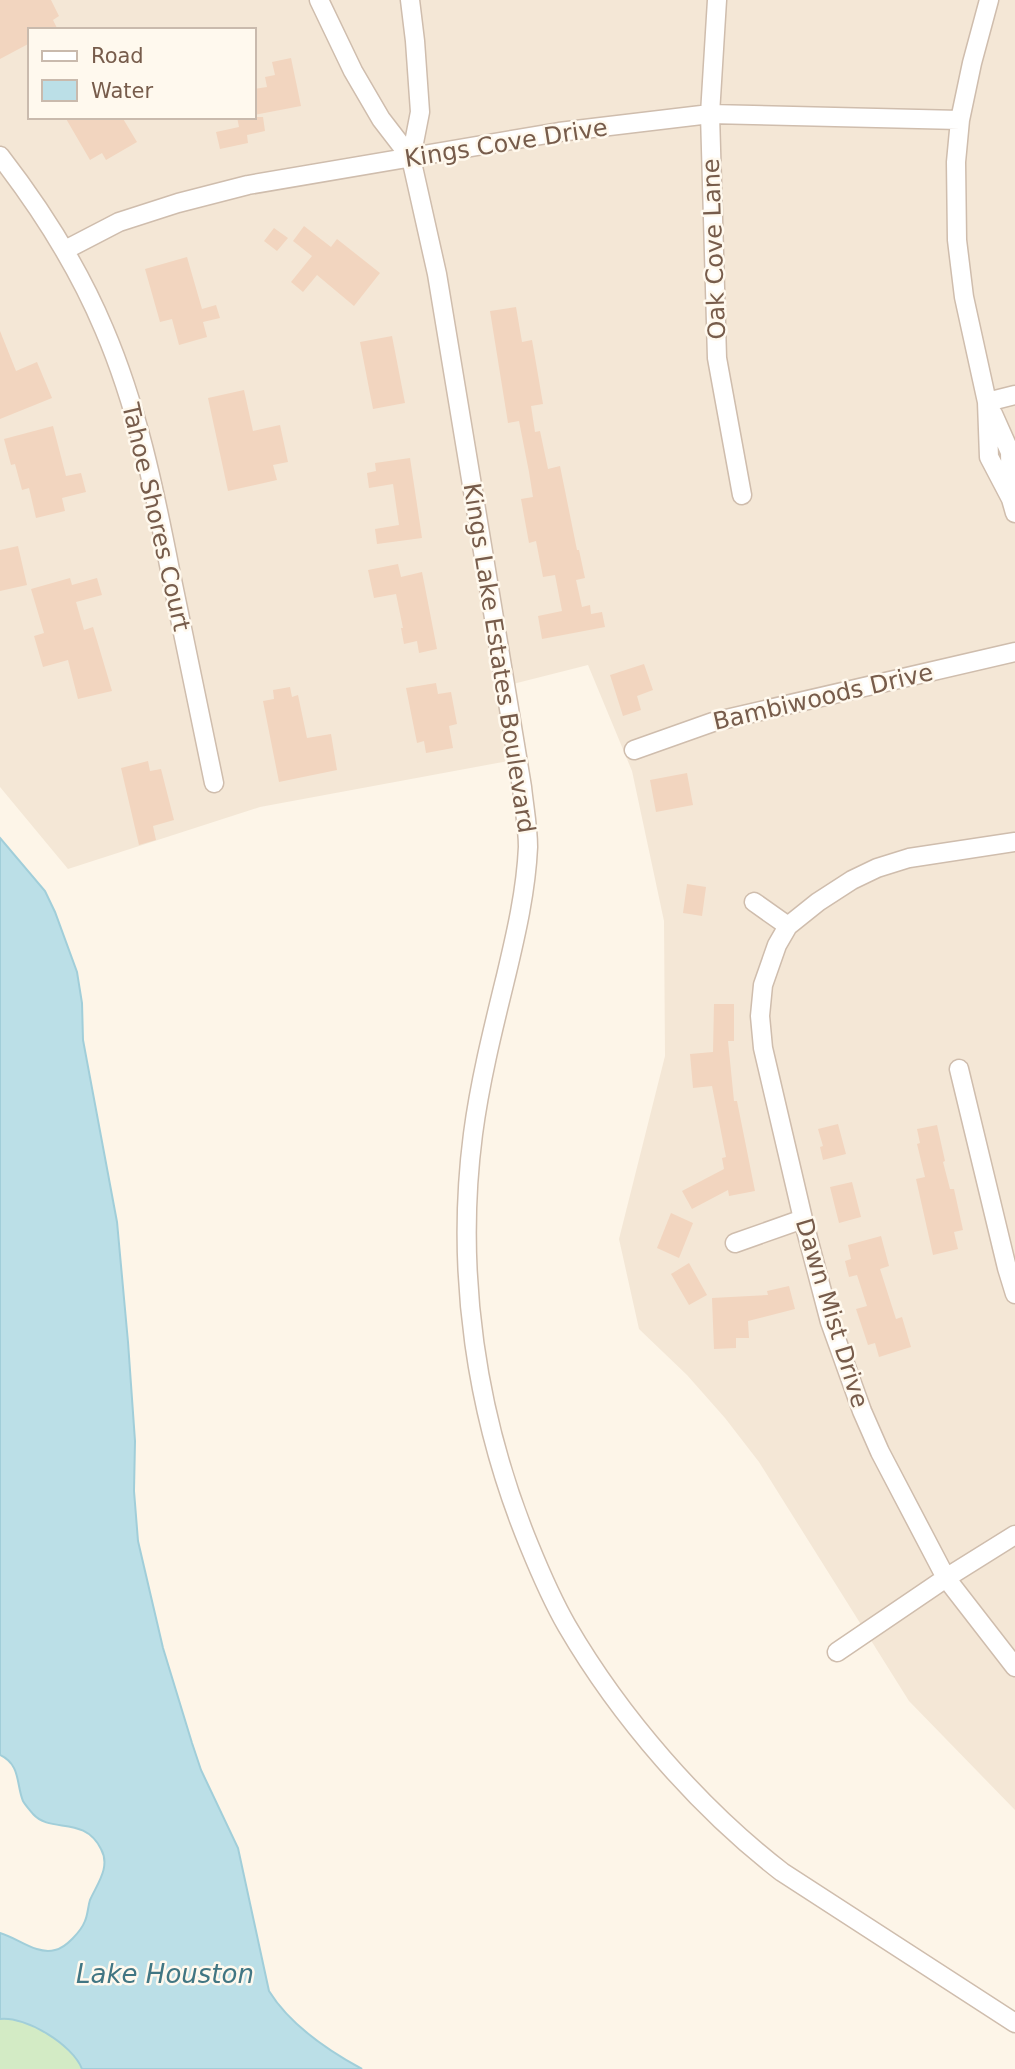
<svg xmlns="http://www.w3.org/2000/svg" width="1015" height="2069" viewBox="0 0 1015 2069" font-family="'DejaVu Sans',sans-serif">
<rect width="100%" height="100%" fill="#fdf5e8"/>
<path fill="#f4e7d6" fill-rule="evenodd" d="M0,0H1015V1810L909,1701L759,1462L725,1418L687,1375L639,1329L619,1239L665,1056L664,921L632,771L588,665L505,686L519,759L260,807L68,869L0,787ZM30,30H254V117H30Z"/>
<path fill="#d3ebc5" d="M7,2018C16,2020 27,2022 35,2026C51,2035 75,2051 82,2069H0V2019Z"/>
<path fill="#bbdfe7" stroke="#a1ced9" stroke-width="2" d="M0,838L45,891L55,912L77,972L82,1003L83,1040L117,1222L128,1342L135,1441L134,1491L138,1541L163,1648L192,1743L201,1770L238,1848L269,1991C290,2025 327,2050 362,2069H82C73,2045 26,2016 0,2019V1933C18,1938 36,1955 55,1950C66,1948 81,1931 85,1921C88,1914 88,1906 90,1900C97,1884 111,1867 101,1849C84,1815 51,1834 33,1814C30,1810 25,1805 23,1801C16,1784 21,1765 0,1755Z"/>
<path fill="#f2d5bf" d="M0,0H51L59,16L53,20L58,30H30V43L0,59Z
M291,58L301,106L254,115V89L267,87L265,77L275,75L272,62Z
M65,117H122L137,142L106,160L102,153L90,160Z
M237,117H263L265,131L247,135L248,143L220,149L216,132L239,127Z
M304,226L331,247L337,239L380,273L354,306L317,275L303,292L291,282L312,256L293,241Z
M274,228L288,238L277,251L264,241Z
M187,257L202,309L216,305L220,318L203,322L207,337L179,345L172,319L160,322L145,269Z
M516,307L522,342L532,340L543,404L531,406L535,432L540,431L548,469L560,466L577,550H579L585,578L576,580L582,607L590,605L591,614L602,612L605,627L542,639L538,616L562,611L555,575L543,577L536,541L529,543L521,499L533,497L529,472L519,421L508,423L490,311Z
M0,331L16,371L37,362L52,398L0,419Z
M392,336L405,403L373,409L360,342Z
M244,390L253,431L280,425L288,462L273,465L277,480L228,491L208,398Z
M53,426L66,476L81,473L86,492L62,498L65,511L36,518L29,488L22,490L15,464L11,465L4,439Z
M410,458L422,538L377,544L375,529L399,525L393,484L369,488L367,473L376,471L375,463Z
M18,546L27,585L0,591V550Z
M398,564L401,577L422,572L437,649L419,653L417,641L404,644L401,628H403L396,594L374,598L368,570Z
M70,578L72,585L97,578L102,595L76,602L84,630L93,627L112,691L78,699L68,660L43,667L34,636L44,633L31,589Z
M644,664L653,690L637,696L641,710L623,716L610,675Z
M436,683L438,694L451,692L457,724L449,726L453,748L426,753L424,741L417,743L406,688Z
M290,687L292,697L298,695L307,738L331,734L337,770L279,782L263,701L274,699L273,690Z
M148,761L150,771L161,769L174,820L153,826L156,840L139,845L121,768Z
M687,773L693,805L656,812L650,780Z
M687,884L706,887L702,916L683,913Z
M714,1004H734V1041H728L734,1101H737L755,1191L729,1196L728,1190L692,1209L682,1191L724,1169L722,1158L726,1157L712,1086L693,1088L690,1054L713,1052Z
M838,1124L846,1154L823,1160L820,1147L823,1146L818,1129Z
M937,1125L945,1161L943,1162L950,1189H954L963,1230L954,1232L958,1249L933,1255L916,1179L925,1177L917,1144L920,1143L917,1129Z
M852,1182L861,1217L839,1223L830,1187Z
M671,1213L693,1223L679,1258L657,1248Z
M881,1236L889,1266L880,1269L896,1319L902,1317L911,1347L879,1357L875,1343L868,1345L856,1309L867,1306L857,1275L849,1277L845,1261L851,1259L848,1245Z
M689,1263L707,1295L689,1305L671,1274Z
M789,1286L795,1309L748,1321L749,1338H736V1348L714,1349L712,1298L768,1295L767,1291Z"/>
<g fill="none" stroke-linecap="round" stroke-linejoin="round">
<g stroke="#cfbdad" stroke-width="21">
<path id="minor" d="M319,0L353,71L381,119L411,158
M410,0L415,41L420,112L411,158L437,274L522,787C524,807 528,827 528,847C526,891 516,934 506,976C493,1029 480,1081 473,1134C455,1273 476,1416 529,1545C540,1572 552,1600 567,1626C620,1717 699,1808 782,1872L1015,2023
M717,0L710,114L717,358L742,495
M989,0L972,63L960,120L956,162L957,240L964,297L987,402L989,457L1011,499
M0,156C41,209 78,267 104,329C137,406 154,488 170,570C185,641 199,712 214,783
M65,250L119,222L178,203L248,185L559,132L710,114L960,120
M987,402L1015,395
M993,414L1010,452L1011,499L1015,513
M634,750L713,722L1015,652
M1015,842L909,858L877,868L852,880L818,902L788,926L777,945L763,985L760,1016L763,1048L803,1219L830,1322L862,1411L880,1452L946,1578L1015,1667
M754,902L788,926
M959,1069L1007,1268L1015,1294
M735,1243L803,1219
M837,1652L946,1578L1015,1535"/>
</g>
<use href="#minor" stroke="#fff" stroke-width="18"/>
</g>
<g text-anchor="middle" stroke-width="5" stroke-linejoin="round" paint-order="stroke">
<g font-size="24" fill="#775c4b" stroke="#fff9ee">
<text transform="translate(506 143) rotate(-9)" y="8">Kings Cove Drive</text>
<text transform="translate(714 249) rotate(-92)" y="8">Oak Cove Lane</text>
<text transform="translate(156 517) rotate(77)" y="8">Tahoe Shores Court</text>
<text transform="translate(499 658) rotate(81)" y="8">Kings Lake Estates Boulevard</text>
<text transform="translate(823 697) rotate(-13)" y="8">Bambiwoods Drive</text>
<text transform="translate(832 1313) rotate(73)" y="8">Dawn Mist Drive</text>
</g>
<g font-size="26" font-style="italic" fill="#417683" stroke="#fff9ee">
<text x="165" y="1983">Lake Houston</text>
</g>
</g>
<rect x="28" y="28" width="228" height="91" fill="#fff9ee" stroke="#c9baad" stroke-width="2"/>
<rect x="42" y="51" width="35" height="10" fill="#ffffff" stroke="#c9baad" stroke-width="2"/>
<text x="91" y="63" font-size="21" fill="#775c4b">Road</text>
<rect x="42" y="80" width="35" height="21" fill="#bbdfe7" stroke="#c9baad" stroke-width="2"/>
<text x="91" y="98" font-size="21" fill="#775c4b">Water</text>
</svg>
